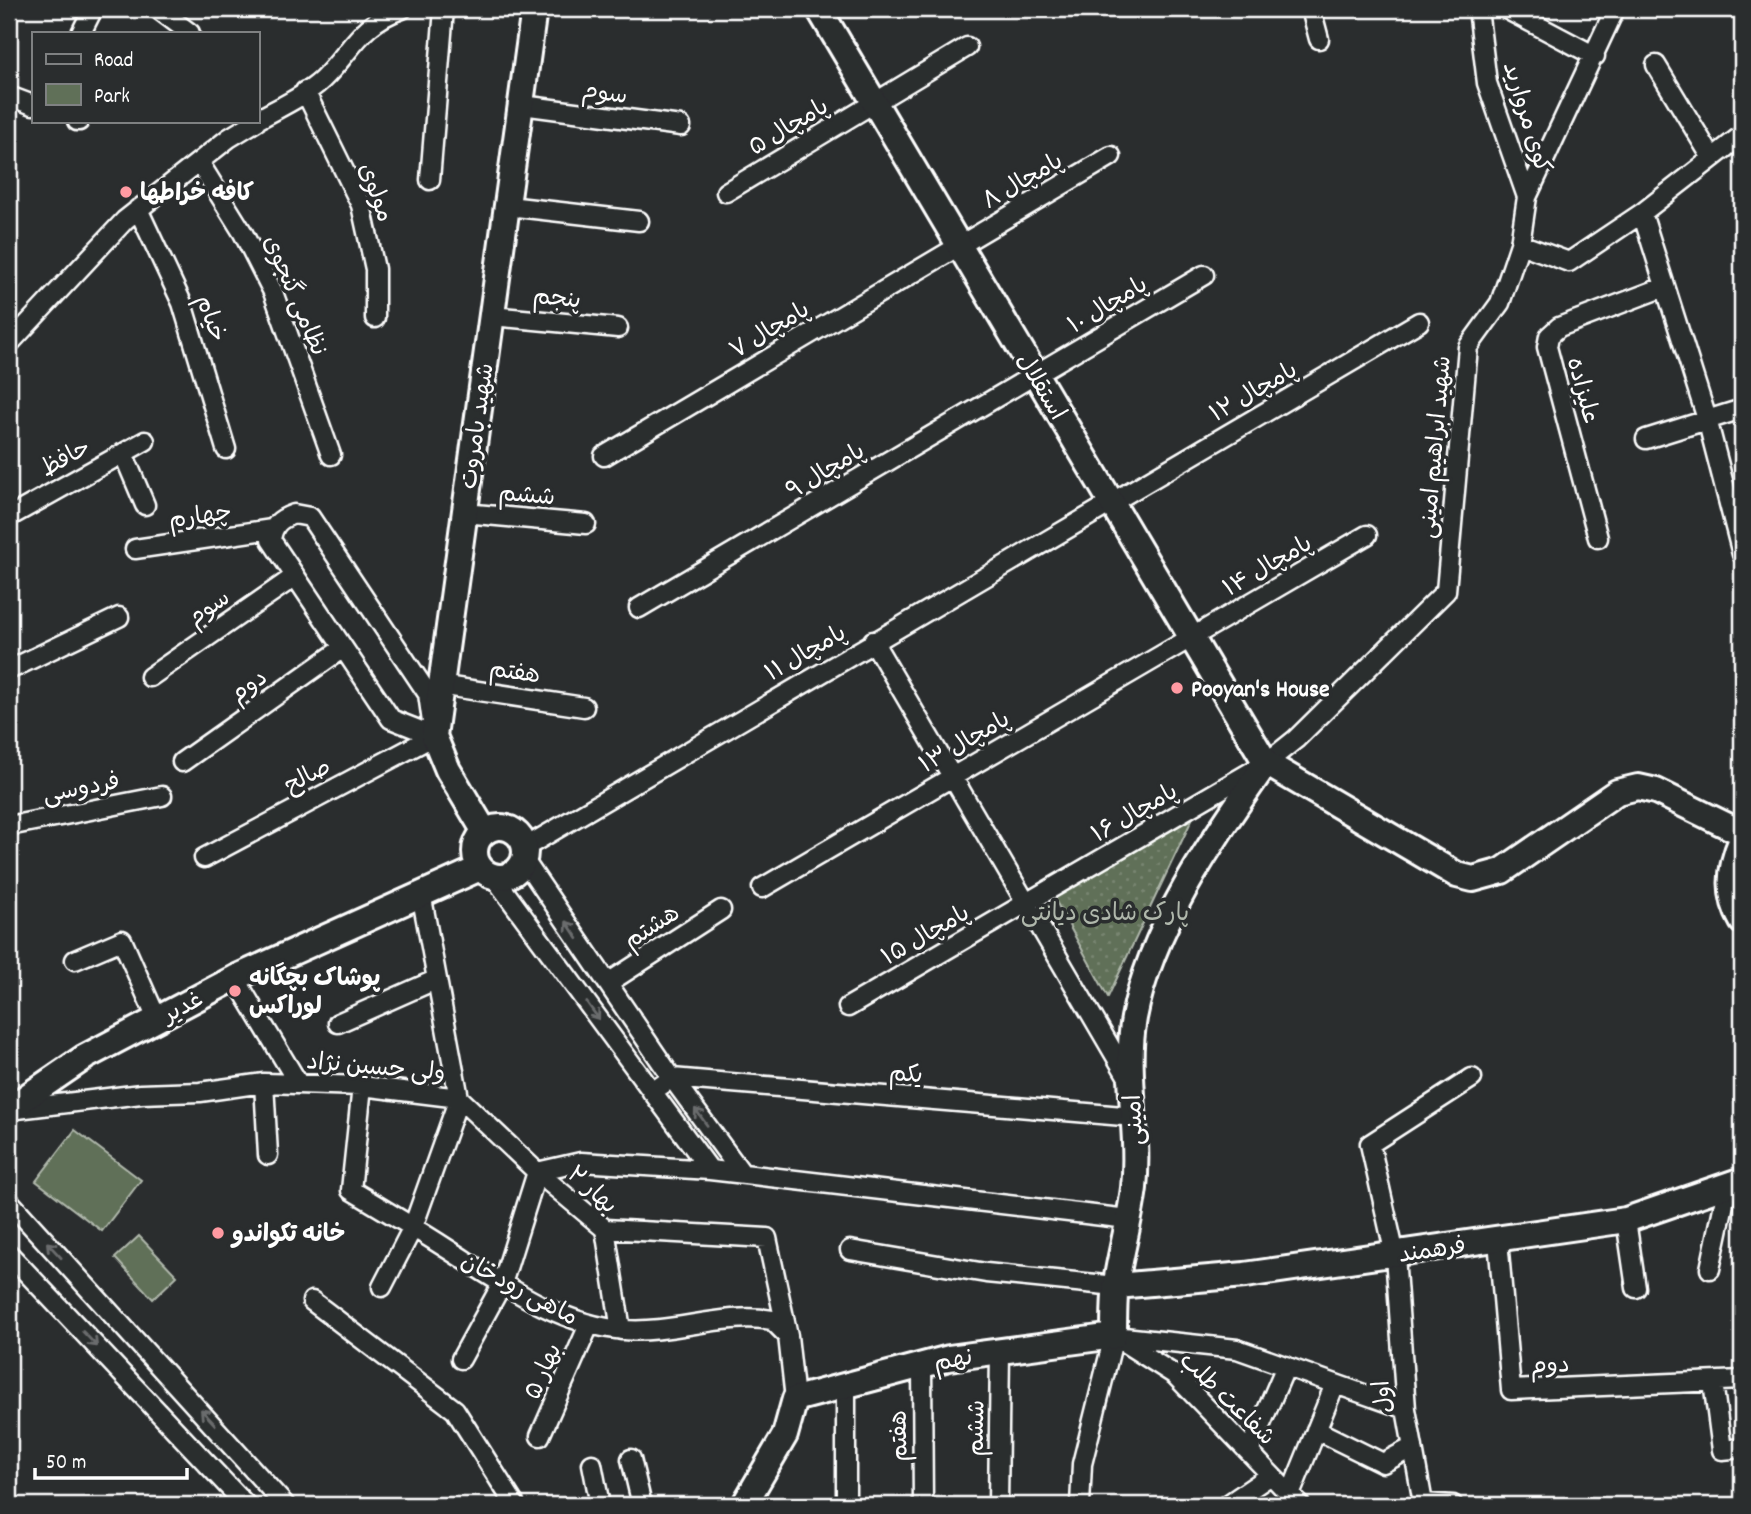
<svg xmlns="http://www.w3.org/2000/svg" width="1751" height="1514" viewBox="0 0 1751 1514" font-family="Dekko,'Playpen Sans Arabic',sans-serif">
<defs>
<pattern id="green-dots" width="8" height="8" patternUnits="userSpaceOnUse" patternTransform="scale(1.75)"><rect width="8" height="8" fill="#607058"/><path d="M2 2h.1M6 6h.1" fill="none" stroke="#788571" stroke-width="1.8" stroke-linecap="round"/></pattern>
</defs>
<rect width="100%" height="100%" fill="#2a2d2e"/>
<filter id="ink" filterUnits="userSpaceOnUse"><feTurbulence type="fractalNoise" baseFrequency=".0143" numOctaves="2"/><feDisplacementMap in="SourceGraphic" scale="14" xChannelSelector="R" yChannelSelector="G"/><feConvolveMatrix kernelMatrix="1 2 1 2 8 2 1 2 1" color-interpolation-filters="sRGB"/></filter>
<g filter="url(#ink)">
<path fill="url(#green-dots)" stroke="#b0b8ac" stroke-width="2" d="M1195,813L1108,997L1053,896Z"/>
<path fill="#607058" stroke="#b0b8ac" stroke-width="2" d="M75,1130L141,1180L102,1231L36,1181Z
M139,1236L177,1276L153,1299L115,1258Z"/>
<g fill="none" stroke-linecap="round" stroke-linejoin="round">
<g stroke="#fff" stroke-width="23">
<path id="street" d="M158,9L190,33
M1311,9L1319,39
M1478,9L1487,83L1527,197
M1506,9L1595,56
M81,33L93,9
M1656,65L1712,158
M305,91L361,205L375,269V318
M9,96L33,105
M522,105L681,126
M257,120C278,108 305,96 322,80C352,51 360,23 402,9
M77,121H79
M199,162L243,233L273,292L331,455
M430,180L444,9
M726,192L967,47
M508,206L639,221
M138,209L182,303L226,449
M1642,213L1707,419L1742,554
M1520,244L1569,262L1642,213L1742,135
M492,316L618,328
M9,344L125,220L229,138L257,121
M1646,439L1742,409
M123,453L145,505
M604,456L1111,156
M464,513L586,524
M294,514L310,517L428,694L434,736L391,719L271,540C273,524 280,519 294,514Z
M9,517L145,441
M1598,538L1547,347L1549,336L1559,327L1664,287
M135,549L272,529
M639,608L1204,275
M873,641L1129,1079
M9,670L119,617
M150,677L294,577
M439,685L584,707
M182,762L343,648
M9,826L162,796
M524,848L1419,322
M204,858L434,736
M524,860L672,1078L741,1172
M494,877L710,1170
M762,888L1367,535
M75,960L122,940L157,1019
M235,978L298,1083
M608,983L721,910
M848,1007L1266,763L1296,739L1446,591L1468,347L1500,303L1520,244L1527,197L1615,9
M338,1023L435,980
M264,1083L268,1155
M362,1086L351,1190C383,1209 415,1228 446,1248C500,1282 558,1325 624,1330C673,1334 723,1312 772,1320L788,1336L795,1399
M652,1092L672,1078L1135,1117
M9,1110L141,1094L200,1092L264,1083L362,1086L459,1098L537,1172L581,1162L710,1170L1128,1219
M9,1201L285,1505
M1626,1220L1636,1288
M605,1229L767,1238L788,1336
M1498,1240L1511,1390L1742,1380
M850,1250L986,1273L1116,1286
M9,1254L246,1505
M1710,1269L1728,1185
M382,1287L413,1227L459,1098L421,893
M312,1301L455,1410L515,1505
M1114,1336L1237,1349L1406,1409
M1117,1338L1175,1375L1300,1505
M461,1359L502,1284L537,1172L605,1229L621,1330
M922,1365L923,1505
M1713,1382L1722,1450L1742,1448
M1316,1430L1383,1463L1413,1447
M540,1436L589,1325
M1249,1452L1286,1366
M631,1459L642,1505
M592,1464L600,1505
M1290,1495L1335,1384
M846,1505V1386
M998,1505L1000,1351
M1080,1505L1082,1464L1114,1336
M1227,1505L1271,1475
M1453,1505L1423,1503L1406,1409L1395,1255L1370,1144L1472,1078"/>
</g>
<g stroke="#fff" stroke-width="30">
<path id="secondary" d="M819,9L1266,763L1457,875L1473,879L1502,871L1617,792L1638,787L1656,791L1742,833
M475 852a25 25 0 1 1 50 0a25 25 0 1 1-50 0Z
M485,832L448,770L434,736L534,9
M1742,839C1730,866 1726,894 1742,921
M9,1109L85,1057L235,978L480,868
M1116,1286L1245,1275L1626,1220L1742,1180
M744,1505L785,1435L795,1399L949,1358L1114,1336C1114,1318 1114,1300 1116,1283C1121,1251 1130,1220 1134,1188C1140,1131 1124,1074 1134,1018C1151,927 1214,838 1266,763"/>
</g>
<use href="#street" stroke="#2a2d2e" stroke-width="18"/>
<use href="#secondary" stroke="#2a2d2e" stroke-width="24"/>
</g>
<defs><path id="oneway-shaft" d="M-6 0H5M1.5-3L5.5 0L1.5 3" fill="none" stroke-width="1.6" stroke-linecap="round" stroke-linejoin="round" transform="scale(1.75)"/></defs>
<g stroke="#6a6c6d">
<use href="#oneway-shaft" transform="translate(572 930) rotate(-124)"/>
<use href="#oneway-shaft" transform="translate(593 1011) rotate(54)"/>
<use href="#oneway-shaft" transform="translate(701 1117) rotate(-126)"/>
<use href="#oneway-shaft" transform="translate(54 1250) rotate(-133)"/>
<use href="#oneway-shaft" transform="translate(90 1339) rotate(46)"/>
<use href="#oneway-shaft" transform="translate(208 1417) rotate(-133)"/>
</g>
</g>
<g fill="#ff9aa2" stroke="#2a2d2e" stroke-width="2.5">
<circle cx="126" cy="192" r="7"/>
<circle cx="1177" cy="688" r="7"/>
<circle cx="235" cy="991" r="7"/>
<circle cx="218" cy="1233" r="7"/>
</g>
<g text-anchor="middle" stroke-width="7" stroke-linejoin="round" paint-order="stroke">
<g font-size="24" fill="#fff" stroke="#2a2d2e">
<text transform="translate(605 92) rotate(8)" y="8">سوم</text>
<text transform="translate(1528 117) rotate(73)" y="8">کوی مروارید</text>
<text transform="translate(788 126) rotate(-31)" y="8">پامچال ۵</text>
<text transform="translate(1022 180) rotate(-30)" y="8">پامچال ۸</text>
<text transform="translate(377 192) rotate(70)" y="8">مولوی</text>
<text transform="translate(296 295) rotate(67)" y="8">نظامی گنجوی</text>
<text transform="translate(557 297) rotate(6)" y="8">پنجم</text>
<text transform="translate(1107 304) rotate(-31)" y="8">پامچال ۱۰</text>
<text transform="translate(212 318) rotate(70)" y="8">خیام</text>
<text transform="translate(769 329) rotate(-31)" y="8">پامچال ۷</text>
<text transform="translate(1042 386) rotate(59)" y="8">استقلال</text>
<text transform="translate(1584 390) rotate(75)" y="8">علیزاده</text>
<text transform="translate(1253 391) rotate(-30)" y="8">پامچال ۱۲</text>
<text transform="translate(476 426) rotate(-82)" y="8">شهید بامروت</text>
<text transform="translate(1434 447) rotate(-85)" y="8">شهید ابراهیم امینی</text>
<text transform="translate(65 457) rotate(-29)" y="8">حافظ</text>
<text transform="translate(825 470) rotate(-31)" y="8">پامچال ۹</text>
<text transform="translate(527 494) rotate(5)" y="8">ششم</text>
<text transform="translate(200 515) rotate(-8)" y="8">چهارم</text>
<text transform="translate(1267 565) rotate(-30)" y="8">پامچال ۱۴</text>
<text transform="translate(208 607) rotate(-35)" y="8">سوم</text>
<text transform="translate(805 652) rotate(-30)" y="8">پامچال ۱۱</text>
<text transform="translate(515 671) rotate(8)" y="8">هفتم</text>
<text transform="translate(248 685) rotate(-35)" y="8">دوم</text>
<text transform="translate(964 741) rotate(-30)" y="8">پامچال ۱۳</text>
<text transform="translate(307 775) rotate(-28)" y="8">صالح</text>
<text transform="translate(81 787) rotate(-11)" y="8">فردوسی</text>
<text transform="translate(1134 812) rotate(-30)" y="8">پامچال ۱۶</text>
<text transform="translate(651 926) rotate(-33)" y="8">هشتم</text>
<text transform="translate(925 934) rotate(-30)" y="8">پامچال ۱۵</text>
<text transform="translate(182 1006) rotate(-28)" y="8">غدیر</text>
<text transform="translate(376 1066) rotate(5)" y="8">ولی حسین نژاد</text>
<text transform="translate(906 1073) rotate(5)" y="8">یکم</text>
<text transform="translate(1133 1120) rotate(-93)" y="8">امینی</text>
<text transform="translate(593 1189) rotate(42)" y="8">بهار ۲</text>
<text transform="translate(1432 1249) rotate(-8)" y="8">فرهمند</text>
<text transform="translate(520 1288) rotate(28)" y="8">ماهی رودخان</text>
<text transform="translate(953 1359) rotate(-11)" y="8">نهم</text>
<text transform="translate(1550 1364) rotate(-2)" y="8">دوم</text>
<text transform="translate(542 1371) rotate(-66)" y="8">بهار ۵</text>
<text transform="translate(1382 1397) rotate(-96)" y="8">اول</text>
<text transform="translate(1228 1398) rotate(44)" y="8">شفاعت طلب</text>
<text transform="translate(975 1428) rotate(-89)" y="8">ششم</text>
<text transform="translate(898 1436) rotate(-91)" y="8">هفتم</text>
</g>
<g font-size="24" font-weight="bold" fill="#fff" stroke="#2a2d2e" text-anchor="start">
<text x="140" y="200">کافه خراطها</text>
<text x="1191" y="696">Pooyan's House</text>
<text x="249" y="985">پوشاک بچگانه<tspan x="249" dy="28">لوراکس</tspan></text>
<text x="232" y="1241">خانه تکواندو</text>
</g>
<g font-size="24" fill="#b0b8ac" stroke="#2a2d2e">
<text x="1105" y="920">پارک شادی دیانتی</text>
</g>
</g>
<rect width="1751" height="1514" fill="none" stroke="#2a2d2e" stroke-width="35"/>
<rect x="18" y="18" width="1716" height="1479" fill="none" stroke="#fff" stroke-width="2.5" filter="url(#ink)"/>
<rect x="32" y="32" width="228" height="91" fill="#2a2d2e" stroke="#7f8182" stroke-width="2"/>
<rect x="46" y="54" width="35" height="10" fill="#2a2d2e" stroke="#7f8182" stroke-width="2"/>
<text x="94" y="66" font-size="21" fill="#ffffff">Road</text>
<rect x="46" y="84" width="35" height="21" fill="#607058" stroke="#7f8182" stroke-width="2"/>
<text x="94" y="102" font-size="21" fill="#ffffff">Park</text>
<path d="M35 1468v10h152v-10" fill="none" stroke="#ffffff" stroke-width="3.5"/>
<text x="46" y="1468" font-size="21" fill="#ffffff" stroke="#2a2d2e" stroke-width="5" paint-order="stroke">50 m</text>
</svg>
